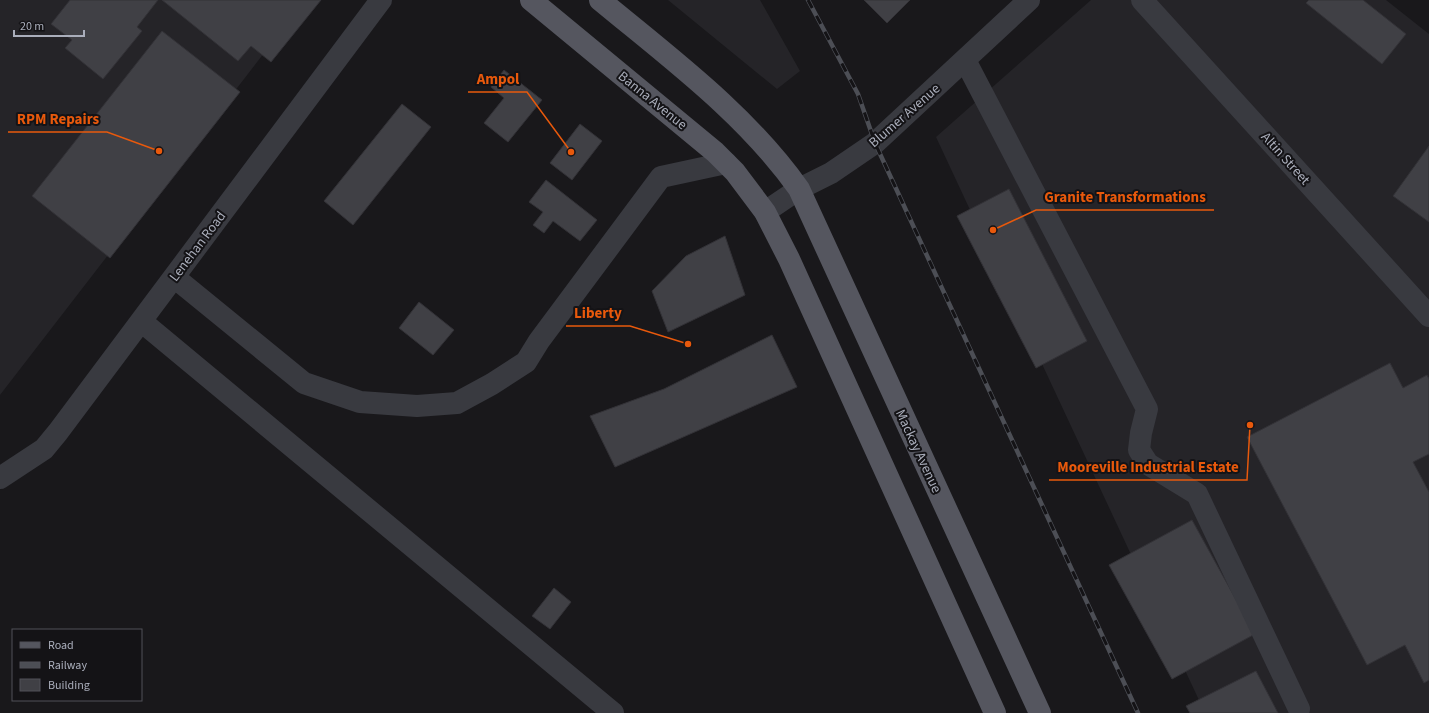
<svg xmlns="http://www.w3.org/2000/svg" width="1429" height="713" viewBox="0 0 1429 713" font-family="'Source Sans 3',sans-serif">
<rect width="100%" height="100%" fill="#19181b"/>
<path fill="#252428" d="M0,0H305L0,395Z
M668,0H760L800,71L777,89Z
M1091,0H1386L1429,34V713H1205L936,137Z"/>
<path fill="#404045" stroke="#333237" d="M70,0H158L137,27L142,31L103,79L65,48L72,40L51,24Z
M162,0H321L271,62L251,46L238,61Z
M864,0H910L887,23Z
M1309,0H1363L1406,34L1382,64L1306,3Z
M162,31L240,92L110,258L32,196Z
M504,70L542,100L508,142L484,123L504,98L491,87Z
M402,104L431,127L353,225L324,201Z
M580,124L602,141L572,180L550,163Z
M1429,146V222L1393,196Z
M546,180L597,220L580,241L553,221L544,233L533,225L543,212L529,202Z
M1009,189L1087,341L1036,368L957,216Z
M725,236L745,295L668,332L652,291L686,256Z
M419,302L454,330L433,355L399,328Z
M772,335L797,387L615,467L590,416L664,389Z
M1390,363L1403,388L1427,375L1429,379V454L1413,462L1429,492V680L1424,683L1405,645L1367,665L1247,437Z
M1192,520L1255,634L1172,679L1109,565Z
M554,588L571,602L550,629L532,616Z
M1256,671L1278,713H1190L1186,706Z"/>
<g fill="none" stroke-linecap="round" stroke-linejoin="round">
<path stroke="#393a40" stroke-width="22" d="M1142,0L1429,316
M965,60L1147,409L1141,433L1139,450L1148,464L1197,494L1299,709
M765,212L799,189L831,173L875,143L1029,0
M174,277L304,383L360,402L417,406L457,403L492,384L526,362L539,341L661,177L726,163
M141,321L613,713
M0,478L44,449L58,432L381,0"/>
<path stroke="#55565f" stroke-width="22" d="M531,0L715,152L735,172L765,212L789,259L995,713
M600,0C670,58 746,114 799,189L1040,713"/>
<g stroke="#4c4e55" stroke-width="4.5">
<path id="rail" d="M808,0L858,94L875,143L1138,713"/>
</g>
<use href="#rail" stroke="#141316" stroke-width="3" stroke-dasharray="9" stroke-linecap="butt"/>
</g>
<g text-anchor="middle" stroke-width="4" stroke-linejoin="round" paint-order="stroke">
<g font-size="14" fill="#aaaebb" stroke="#141316">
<text transform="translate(653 100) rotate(39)" y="5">Banna Avenue</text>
<text transform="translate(904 115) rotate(-41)" y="5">Blumer Avenue</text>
<text transform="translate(1286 158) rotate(48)" y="5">Altin Street</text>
<text transform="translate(197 246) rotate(-53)" y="5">Lenehan Road</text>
<text transform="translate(919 451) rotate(65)" y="5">Mackay Avenue</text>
</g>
</g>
<path fill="none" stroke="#e8590c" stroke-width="1.5" d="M571 152L527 92H468M159 151L107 132H8M993 230L1036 210H1214M688 344L630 326H566M1250 425L1247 480H1049"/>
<g fill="#e8590c" stroke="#141316" stroke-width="1.5">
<circle cx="571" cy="152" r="4"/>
<circle cx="159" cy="151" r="4"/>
<circle cx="993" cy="230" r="4"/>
<circle cx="688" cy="344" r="4"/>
<circle cx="1250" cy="425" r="4"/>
</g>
<g font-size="15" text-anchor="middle" font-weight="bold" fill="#e8590c" stroke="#141316" stroke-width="4" stroke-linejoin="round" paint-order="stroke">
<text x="498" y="84">Ampol</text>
<text x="58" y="124">RPM Repairs</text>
<text x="1125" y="202">Granite Transformations</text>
<text x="598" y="318">Liberty</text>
<text x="1148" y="472">Mooreville Industrial Estate</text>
</g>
<rect x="12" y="629" width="130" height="72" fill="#141316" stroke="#505158"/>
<rect x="20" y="642" width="20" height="6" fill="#55565f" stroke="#505158"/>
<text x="48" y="649" font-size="12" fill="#aaaebb">Road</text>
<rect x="20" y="662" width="20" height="6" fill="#4c4e55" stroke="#505158"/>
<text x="48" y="669" font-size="12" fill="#aaaebb">Railway</text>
<rect x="20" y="679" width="20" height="12" fill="#404045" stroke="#505158"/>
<text x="48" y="689" font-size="12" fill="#aaaebb">Building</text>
<path d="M14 30v6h70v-6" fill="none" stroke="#aaaebb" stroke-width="2"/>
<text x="20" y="30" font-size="12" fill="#aaaebb" stroke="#141316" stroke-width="3" paint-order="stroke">20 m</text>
</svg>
